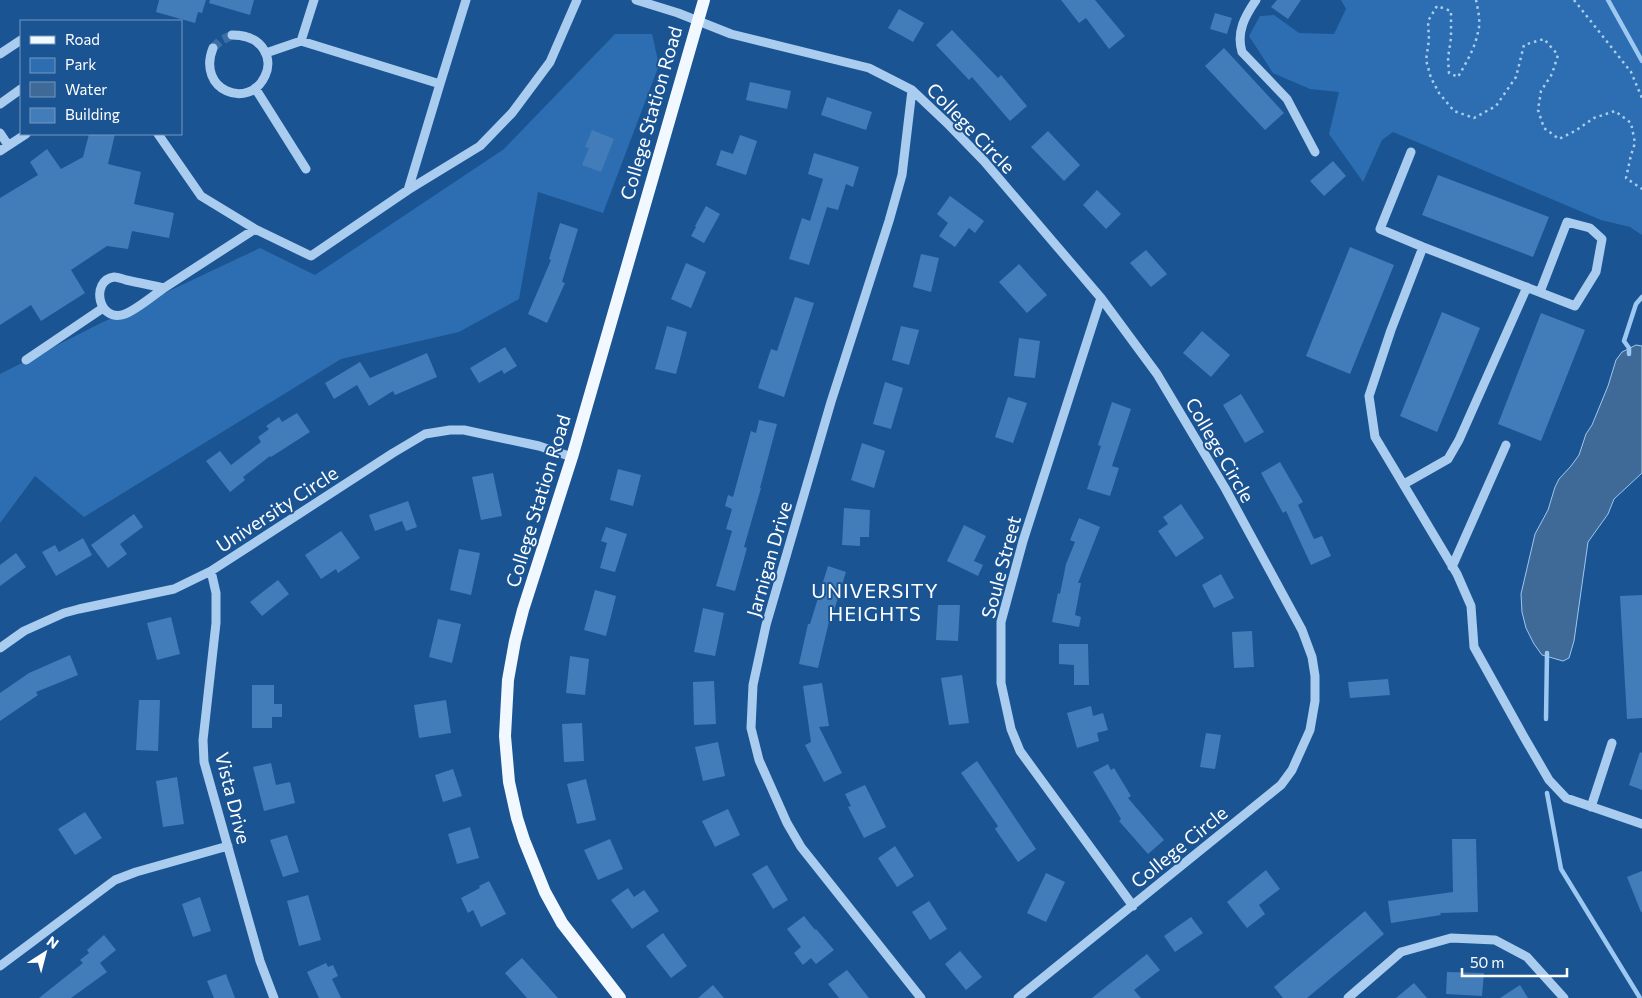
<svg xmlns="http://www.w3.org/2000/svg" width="1642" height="998" viewBox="0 0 1642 998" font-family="Commissioner,sans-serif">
<rect width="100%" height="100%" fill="#1a5493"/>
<path fill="#2c6eb1" d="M1341,0H1642V235L1630,227L1601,220L1393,132L1382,140L1363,182L1329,134L1339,92L1310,89L1273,73L1249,36L1260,16L1274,15L1299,33L1334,34L1346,9Z
M615,34H652L659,65L603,213L538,192L519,299L459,332L341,359L84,517L35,476L0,523V374L99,324L260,248L315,275L504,149Z"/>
<path fill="#3f6996" stroke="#9dc8f2" d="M1636,345L1642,346V473L1614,499L1608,514L1588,542L1574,641L1569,658L1563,661L1542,655L1534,644L1526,628L1522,612L1521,594L1535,534L1548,510L1555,487L1559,479L1571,466L1579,455L1586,434L1592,425L1608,386L1616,360L1622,352Z"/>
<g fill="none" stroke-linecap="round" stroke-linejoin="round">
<path stroke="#9dc8f2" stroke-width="4.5" d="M1608,0L1642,61
M1629,354V348L1624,341L1636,304L1642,297
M1546,719L1547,653
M1547,793L1561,869L1640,998"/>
</g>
<path fill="#427dba" d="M159,0H206L202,13L198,12L195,23L156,12Z
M210,0H254L250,15L209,3Z
M1061,0H1095L1125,36L1109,49L1086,18L1079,23Z
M1277,0H1301L1288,19L1271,7Z
M899,9L924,23L913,42L888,28Z
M1215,13L1232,18L1227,34L1210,29Z
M952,30L998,78L1001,75L1027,106L1010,121L972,77L969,80L936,45Z
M1224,48L1284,113L1265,130L1205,66Z
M750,82L791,91L787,109L746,100Z
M827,97L872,112L866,130L821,115Z
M592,130L614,139L601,172L582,165L589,148L585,147Z
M1048,131L1080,165L1064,181L1031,147Z
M89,134H115L108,164L141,172L134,204L174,213L169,238L132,231L128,249L107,246L71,270L85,293L41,321L31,305L0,325V198L38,175L30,162L47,149L61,169L83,157Z
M740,135L757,141L746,175L716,165L721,150L733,154Z
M814,153L859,167L853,187L846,184L838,210L827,207L809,265L789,259L802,218L810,221L823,179L808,174Z
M1333,161L1346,176L1324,196L1310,181Z
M1438,175L1549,217L1533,257L1422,215Z
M1097,190L1121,214L1106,229L1083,205Z
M950,196L984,221L975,233L969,228L955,247L939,236L948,223L937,214Z
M706,206L720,214L704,243L691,236L696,227L695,226Z
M560,223L578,229L562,282L565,283L547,323L528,314L551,260L549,259Z
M1350,247L1394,265L1350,374L1306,356Z
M1146,250L1167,274L1151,287L1130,263Z
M921,254L939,258L931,292L913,287Z
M686,263L706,272L691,308L671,299Z
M1019,264L1047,295L1027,313L999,282Z
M795,297L814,303L784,397L758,388L771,349L777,351Z
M1442,312L1480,328L1437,432L1400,416Z
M1541,313L1585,330L1541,441L1498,424Z
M667,326L687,332L676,374L655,369Z
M901,326L919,330L909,365L892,360Z
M1202,331L1230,355L1211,377L1183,353Z
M1019,338L1040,341L1035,378L1014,376Z
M505,347L517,366L504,374L502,370L479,383L470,368Z
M427,353L437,377L395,395L393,391L369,406L357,385L334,399L325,383L360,362L370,378Z
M885,382L903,388L891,429L873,424Z
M1241,394L1264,432L1245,443L1223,405Z
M1008,397L1027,403L1013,443L995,437Z
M1112,402L1131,409L1112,466L1119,468L1110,496L1087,489L1101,446L1098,445Z
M297,413L310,432L271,457L270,456L243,477L245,480L230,492L206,461L220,451L231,465L261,442L258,437L269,429L266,426L279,417L282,422Z
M759,420L777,424L760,488H761L744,547L747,548L735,591L716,586L732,531L726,529L732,509L725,506L728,495L733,497L751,431L756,433Z
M862,443L885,451L874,488L851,480Z
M1280,462L1303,502L1298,505L1314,539L1322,536L1331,556L1311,565L1286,511L1283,513L1261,473Z
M618,469L641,475L633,506L610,500Z
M493,473L502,516L481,520L472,477Z
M408,501L417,527L406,531L402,521L375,531L369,515Z
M1181,504L1204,538L1176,557L1158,531L1168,524L1163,517Z
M844,508L870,510L869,537H860V546L842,545Z
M134,514L143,527L120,544L127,554L108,568L91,545Z
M1079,518L1100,527L1078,583H1081L1075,615L1081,617L1079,627L1052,622L1058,593L1060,594L1066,564L1075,542L1070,540Z
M964,525L986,536L974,561L983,565L978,576L947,561Z
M606,527L627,534L615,572L600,568L607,543L601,541Z
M341,531L360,558L338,573L336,569L321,579L305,555Z
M83,538L92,555L56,576L42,552L55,545L59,552Z
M459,549L480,553L471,595L450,590Z
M16,553L26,567L0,586V565Z
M828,566L846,572L833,614L831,613L818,668L799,664L808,624H810Z
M1221,574L1234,598L1214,608L1202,585Z
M278,580L289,594L262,616L250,602Z
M595,590L616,596L606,636L584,630Z
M1642,595V718L1627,719L1620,596Z
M938,605H960L958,641L936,640Z
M703,608L724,613L715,656L694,652Z
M171,617L180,654L157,660L147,623Z
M438,619L461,624L452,663L429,657Z
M1252,631L1254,667L1234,668L1232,632Z
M1059,644H1088L1089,685H1074V665L1059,664Z
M70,655L78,675L36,692L38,695L0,721V693L29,673Z
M570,656L589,659L585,695L566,693Z
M962,675L969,723L949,725L941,678Z
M1388,679L1390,695L1350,698L1348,682Z
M714,681L716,724L694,725L693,682Z
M822,683L829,726L819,727L842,773L824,782L805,745L811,742L803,686Z
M252,685H274V704H282V717H272V728H252Z
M139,700H160L158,751L136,750Z
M446,700L451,733L419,738L414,705Z
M1091,706L1093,716L1103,713L1108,730L1097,733L1099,741L1077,748L1067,713Z
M582,723L584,761L564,762L562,724Z
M1206,733L1221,735L1215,769L1200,767Z
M718,742L725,776L703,781L695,747Z
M1640,752L1642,753V790L1629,785Z
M977,761L1036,849L1018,862L995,829L998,826L961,773Z
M271,763L276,785L290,782L295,803L264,811L253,767Z
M1108,764L1111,770L1114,768L1131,796L1128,798L1164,840L1148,854L1119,821L1121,819L1093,772Z
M453,769L462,796L443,802L435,775Z
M177,777L184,824L163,827L156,781Z
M586,779L596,820L577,824L567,784Z
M865,785L886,827L864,838L848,807L851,806L845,794Z
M728,809L740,835L715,847L702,821Z
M85,812L102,838L75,855L58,829Z
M470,827L479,858L457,864L448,834Z
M287,835L299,872L283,877L270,840Z
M610,839L623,869L598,880L584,850Z
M1452,839H1476L1478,912L1440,913L1441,915L1391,923L1388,901L1453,892Z
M895,846L914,876L897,887L878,858Z
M767,865L788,900L773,909L752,874Z
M1266,870L1280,889L1259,905L1265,914L1247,928L1227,902Z
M1642,871V912H1641L1627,877Z
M1046,873L1065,882L1046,922L1027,913Z
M489,881L506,914L481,927L473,910L468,913L461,898L480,888L479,886Z
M628,888L634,897L644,890L659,911L632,929L611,900Z
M308,895L321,940L299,946L287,901Z
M200,897L211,931L193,937L182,904Z
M929,901L947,929L930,940L912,912Z
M1365,911L1384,934L1307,998H1283L1274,987Z
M804,916L815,930L816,929L834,950L816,964L811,958L803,965L794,953L801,947L787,929Z
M1191,917L1203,933L1175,952L1164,936Z
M663,933L687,966L671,978L646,946Z
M104,935L116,950L100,963L107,972L71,998H39L83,963L80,960L89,953L87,950Z
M960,951L982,977L966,990L945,964Z
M1147,954L1160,970L1134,990L1141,998H1092Z
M522,958L558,998H527L505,973Z
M326,963L328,967L333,965L338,976L332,979L341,998H319L307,972Z
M847,970L869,998H839L828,984Z
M1447,972L1484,973L1482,996L1446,994Z
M226,974L235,998H214L207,981Z
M1414,983L1427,998H1396Z
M713,985L724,998H698Z
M1520,985L1528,998H1500Z"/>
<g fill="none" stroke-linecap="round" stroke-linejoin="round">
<path stroke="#3c6ea3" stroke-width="9" stroke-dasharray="9 4.5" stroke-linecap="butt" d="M213,48L220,41L232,35"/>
<path stroke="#aaccef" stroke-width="2.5" stroke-dasharray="2.5 4" stroke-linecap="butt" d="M1476,0C1478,10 1481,22 1478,32C1475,48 1466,63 1458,77L1449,73L1448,58L1451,38V11L1437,6L1428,21L1429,40L1426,60L1431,78L1439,93L1454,111L1474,118L1496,106L1516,77L1524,45L1544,39L1558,55L1552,74L1541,91L1538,110L1544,128L1559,139L1575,131L1594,118L1615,111L1631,123L1635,143L1631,155L1626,178L1642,189
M1574,0L1631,72L1642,98"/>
<path stroke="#aaccef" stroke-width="9" d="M314,0L301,41L440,84L466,0
M636,0L678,13L731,34L869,68L912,90L949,125L984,161L1101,298L1157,374L1225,488L1302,630L1312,657L1315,676V701L1310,730L1292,770L1281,785L1018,998
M1256,0C1245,16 1236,32 1242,52L1287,99L1315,152
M213,48C196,90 249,111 265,76C269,68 269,58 264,50C257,38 245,35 232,35
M266,53L301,41
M0,54L21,40
M255,88L306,169
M912,90L902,175L889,221L831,402L766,625L753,685L751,728L759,760L787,823L801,847L921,998
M0,104L21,89
M0,133L8,145
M158,134L201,196L255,229L311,256L408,190L480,146L512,113L550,62L577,0
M0,151L26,134
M1411,152L1380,229L1423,247L1575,306L1596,272L1602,239L1590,228L1567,222L1540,292
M408,190L440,84
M1423,247L1391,330L1369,396L1375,437L1457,574L1471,606L1474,647L1524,737L1549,780L1566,798L1642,824
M164,288C154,295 136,310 125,314C98,324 90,280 114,277C117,277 123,279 126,280C139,283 151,285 164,288L255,229
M1101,298L1023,541L1001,622V683L1011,729L1020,751L1133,906
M26,360L103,308
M1404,484L1448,459L1459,440L1527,287
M1452,567L1506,445
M211,571L216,593V623L203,740L204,762L260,961L274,998
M0,648L24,631L64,613L79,609L174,589L211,571L393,453L425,434L450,430H464L539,446L572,457
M1591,807L1612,743
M0,966L115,880L136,872L228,846
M1348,998L1401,952L1451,938L1495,940L1527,957L1564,998"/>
<path stroke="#f2f8ff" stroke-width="12" d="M620,998L562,923L545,892L524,840L517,818L509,782L505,736L508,680L515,641L523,610L572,457L704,0"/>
</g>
<g text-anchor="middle" stroke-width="4" stroke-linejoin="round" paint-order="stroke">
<g font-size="19" fill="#fff" stroke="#1a5493">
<text transform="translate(651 113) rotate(-74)" y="7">College Station Road</text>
<text transform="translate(971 128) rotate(46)" y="7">College Circle</text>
<text transform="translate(1220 450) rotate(60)" y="7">College Circle</text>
<text transform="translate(538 501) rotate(-73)" y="7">College Station Road</text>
<text transform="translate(277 509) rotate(-33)" y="7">University Circle</text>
<text transform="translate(769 559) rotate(-74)" y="7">Jarnigan Drive</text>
<text transform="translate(1001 567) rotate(-75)" y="7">Soule Street</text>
<text transform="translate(233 798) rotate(76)" y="7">Vista Drive</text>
<text transform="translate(1179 847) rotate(-39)" y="7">College Circle</text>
</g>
<g font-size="20" letter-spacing="1" fill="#fff" stroke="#1a5493">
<text x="875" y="598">UNIVERSITY<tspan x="875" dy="23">HEIGHTS</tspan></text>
</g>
</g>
<rect x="20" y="20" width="162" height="115" fill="#1a5493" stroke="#7698be"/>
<rect x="30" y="36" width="25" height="8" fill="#f2f8ff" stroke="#7698be"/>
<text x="65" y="45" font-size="15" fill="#ffffff">Road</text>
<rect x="30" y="58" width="25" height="15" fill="#2c6eb1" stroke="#7698be"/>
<text x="65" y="70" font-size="15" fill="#ffffff">Park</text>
<rect x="30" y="82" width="25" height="15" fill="#3f6996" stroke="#7698be"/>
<text x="65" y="95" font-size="15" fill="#ffffff">Water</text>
<rect x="30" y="108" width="25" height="15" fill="#427dba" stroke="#7698be"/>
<text x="65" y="120" font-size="15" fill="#ffffff">Building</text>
<g transform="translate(45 953) rotate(36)" stroke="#1a5493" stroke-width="4" paint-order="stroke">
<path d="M0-4L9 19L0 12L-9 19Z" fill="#ffffff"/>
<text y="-8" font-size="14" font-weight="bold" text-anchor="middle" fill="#ffffff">N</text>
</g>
<path d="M1462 968v8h105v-8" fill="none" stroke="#ffffff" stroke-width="2.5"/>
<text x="1470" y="968" font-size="15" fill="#ffffff" stroke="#1a5493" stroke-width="4" paint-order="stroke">50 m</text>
</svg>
